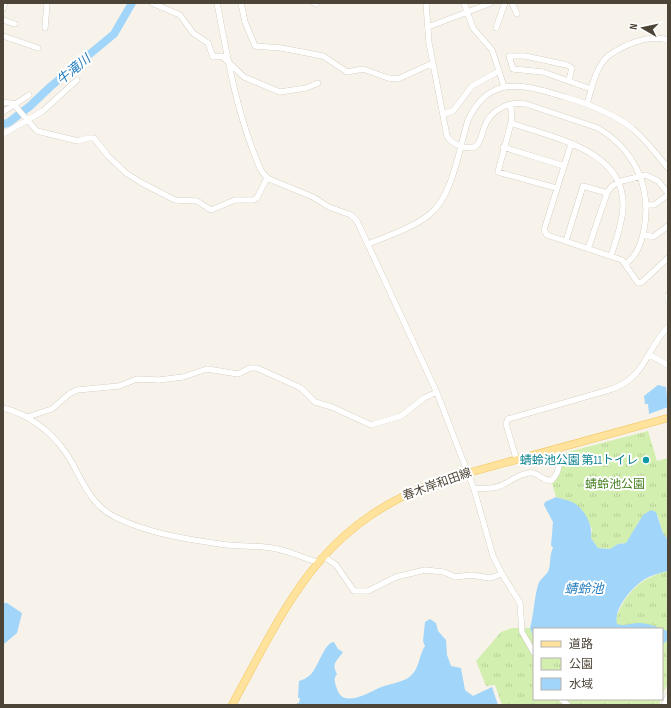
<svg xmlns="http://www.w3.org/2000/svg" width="671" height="708" viewBox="0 0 671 708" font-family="'Sofia Sans Condensed','Noto Sans JP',sans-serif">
<defs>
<pattern id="park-tufts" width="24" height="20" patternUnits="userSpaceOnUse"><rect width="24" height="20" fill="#d2efaf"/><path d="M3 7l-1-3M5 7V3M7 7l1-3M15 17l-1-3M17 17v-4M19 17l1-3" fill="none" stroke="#b6ce97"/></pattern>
</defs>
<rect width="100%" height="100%" fill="#f7f3ea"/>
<path fill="url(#park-tufts)" d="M648,431L657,461L668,458V540L663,533L658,516L638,522L634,532L626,543L618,544L610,549L598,548L591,538L592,529L579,508L573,503L556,497L552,483L558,476L560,454Z
M668,571V683L662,695V629H613C620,599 637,578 668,571Z
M512,628H530L534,639V699H661L659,705H502L495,685L486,686L476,661L501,632Z"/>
<path fill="#a1d5f9" d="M658,385L666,387L668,407L649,414L648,404H645L644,396Z
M556,497C561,499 569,500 574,503C585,510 593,525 591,538L598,548L610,549L618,544L626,543L643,515L651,510L656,512L663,533L668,540V571C660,573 652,575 645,579C632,587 613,609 617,624C624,627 631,623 639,623C649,623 659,628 668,631V640L662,645V629H534V638L530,628C534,613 534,599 538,585C540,578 547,576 549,569C551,562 549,556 553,548L551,545L553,522L544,505L545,502Z
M3,603H7L22,613L17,633L4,644Z
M430,619L436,623L438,631L446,640L447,655L451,666L461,668L465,690L473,696L492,687L498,705H297V703H299L300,698H298L299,681C303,680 307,678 310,675C318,669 324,642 334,642L338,649L343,652C337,661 331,663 337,674C333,679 335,683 337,689C343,708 366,694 379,688C387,684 400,683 408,678C420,670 418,657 425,646L423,641L425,622Z"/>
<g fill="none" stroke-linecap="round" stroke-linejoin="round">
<path stroke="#a1d5f9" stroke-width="8" d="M3,124L8,123L30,106L50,87L114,34L132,3"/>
<g stroke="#c4bbab" stroke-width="6">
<path id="minor" d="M152,3L180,15L193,33L208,43L213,57L222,56L244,77L280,92L306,88L318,83
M217,3C227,54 235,105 254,153C258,163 260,173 269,179L313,197L329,207L351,215L357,221L437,393L474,489L493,556L502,574L520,603L522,632L534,653
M241,3L245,22L255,46L281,48L323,56L347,72L363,69L388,78L398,79L433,63
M314,3L316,4
M426,3L429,43L447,136C451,144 470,152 477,145C481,141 482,133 484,128C490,110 508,101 526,104L598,128C635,150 652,188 644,230C641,244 637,255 626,264
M464,3L473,28L492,50L499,71
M512,3L517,14
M3,9L5,3
M3,20L15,24
M428,27L491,3
M45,28L47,3
M496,28L505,3
M3,36L38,48
M569,80L572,68L567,65L525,56H509L513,69L543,72L591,89
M3,102L16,104V107L37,131L78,141L88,138H94L108,156L126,173L140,182L175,200L197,201L211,210L235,200H253L257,198L267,178
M509,104L512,112L511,123L498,172L556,188
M587,104C592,88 595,68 608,56C624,45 648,34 668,40
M3,112L29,95
M443,114L453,111L472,86L499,71L504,87
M511,123C553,138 626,150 623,208C622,225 616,240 611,256
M3,134L43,111L77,80
M571,144L544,230L547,235L622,260L638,283L642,282L668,258
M503,147L564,166
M647,205H654L668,195
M643,234L653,237L668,226
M566,241L583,186L607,193
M368,244C388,236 412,228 429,215C453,196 459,149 468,120C490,73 525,85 565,97C589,104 613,113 633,129C646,140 657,155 668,168
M588,249L607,193L611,187L618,182L646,175L658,181L668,193
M668,295V300
M650,355L668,365
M3,408C28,414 51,431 66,453C81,475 88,504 115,517C147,533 185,539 220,544C237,547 255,545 272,548C288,550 302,558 318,562
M27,417L52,409L69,394L77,390L119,386L137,379L159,380L183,377L207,369L238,374L250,368H257L301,388L315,402L332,407L371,425L401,416L424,398L435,393
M516,458L506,424L508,419L609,390C646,379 645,350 668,327
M474,489C481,488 490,489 497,487C508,484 517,474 529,473C538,471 542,482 552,480C561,471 560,460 557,448
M323,556L336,565L354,591H368L396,577L425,570L444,572L455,577L471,575L490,578L502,574
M561,699L568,705
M664,705L668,696"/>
</g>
<g stroke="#f2c55d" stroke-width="8">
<path id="major" d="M232,705C289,601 319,525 439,481L668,418"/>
</g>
<use href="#minor" stroke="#fff" stroke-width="5.5"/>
<use href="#major" stroke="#ffe29b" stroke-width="7"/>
</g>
<circle fill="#0f9aa8" stroke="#fff" stroke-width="1.5" cx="646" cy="460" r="4"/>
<g text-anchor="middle" stroke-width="4" stroke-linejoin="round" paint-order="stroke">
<g font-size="12" fill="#0d838f" stroke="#fff" text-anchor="end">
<text x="638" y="464">蜻蛉池公園 第11トイレ</text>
</g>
<g font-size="12" fill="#4c4437" stroke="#fff">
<text transform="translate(437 484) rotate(-20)" y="4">春木岸和田線</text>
</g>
<g font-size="12" fill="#458020" stroke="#fff">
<text x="615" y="488">蜻蛉池公園</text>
</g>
<g font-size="13" font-style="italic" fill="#207bbe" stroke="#fff">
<text transform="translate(73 69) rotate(-40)" y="5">牛滝川</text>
<text x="584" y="593">蜻蛉池</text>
</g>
</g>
<rect width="671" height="708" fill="none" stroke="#4c4437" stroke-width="8"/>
<rect x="533" y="628" width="130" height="72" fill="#ffffff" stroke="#b7b4af"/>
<rect x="541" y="641" width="20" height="6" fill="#ffe29b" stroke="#b7b4af"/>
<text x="569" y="648" font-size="12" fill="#4c4437">道路</text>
<rect x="541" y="658" width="20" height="12" fill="url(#park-tufts)" stroke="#b7b4af"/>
<text x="569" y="668" font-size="12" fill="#4c4437">公園</text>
<rect x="541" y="678" width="20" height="12" fill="#a1d5f9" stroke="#b7b4af"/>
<text x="569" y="688" font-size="12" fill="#4c4437">水域</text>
<g transform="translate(643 28) rotate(279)" stroke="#ffffff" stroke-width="3" paint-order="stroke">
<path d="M0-3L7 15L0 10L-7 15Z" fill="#4c4437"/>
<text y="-6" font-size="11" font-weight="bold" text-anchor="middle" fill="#4c4437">N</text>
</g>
</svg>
